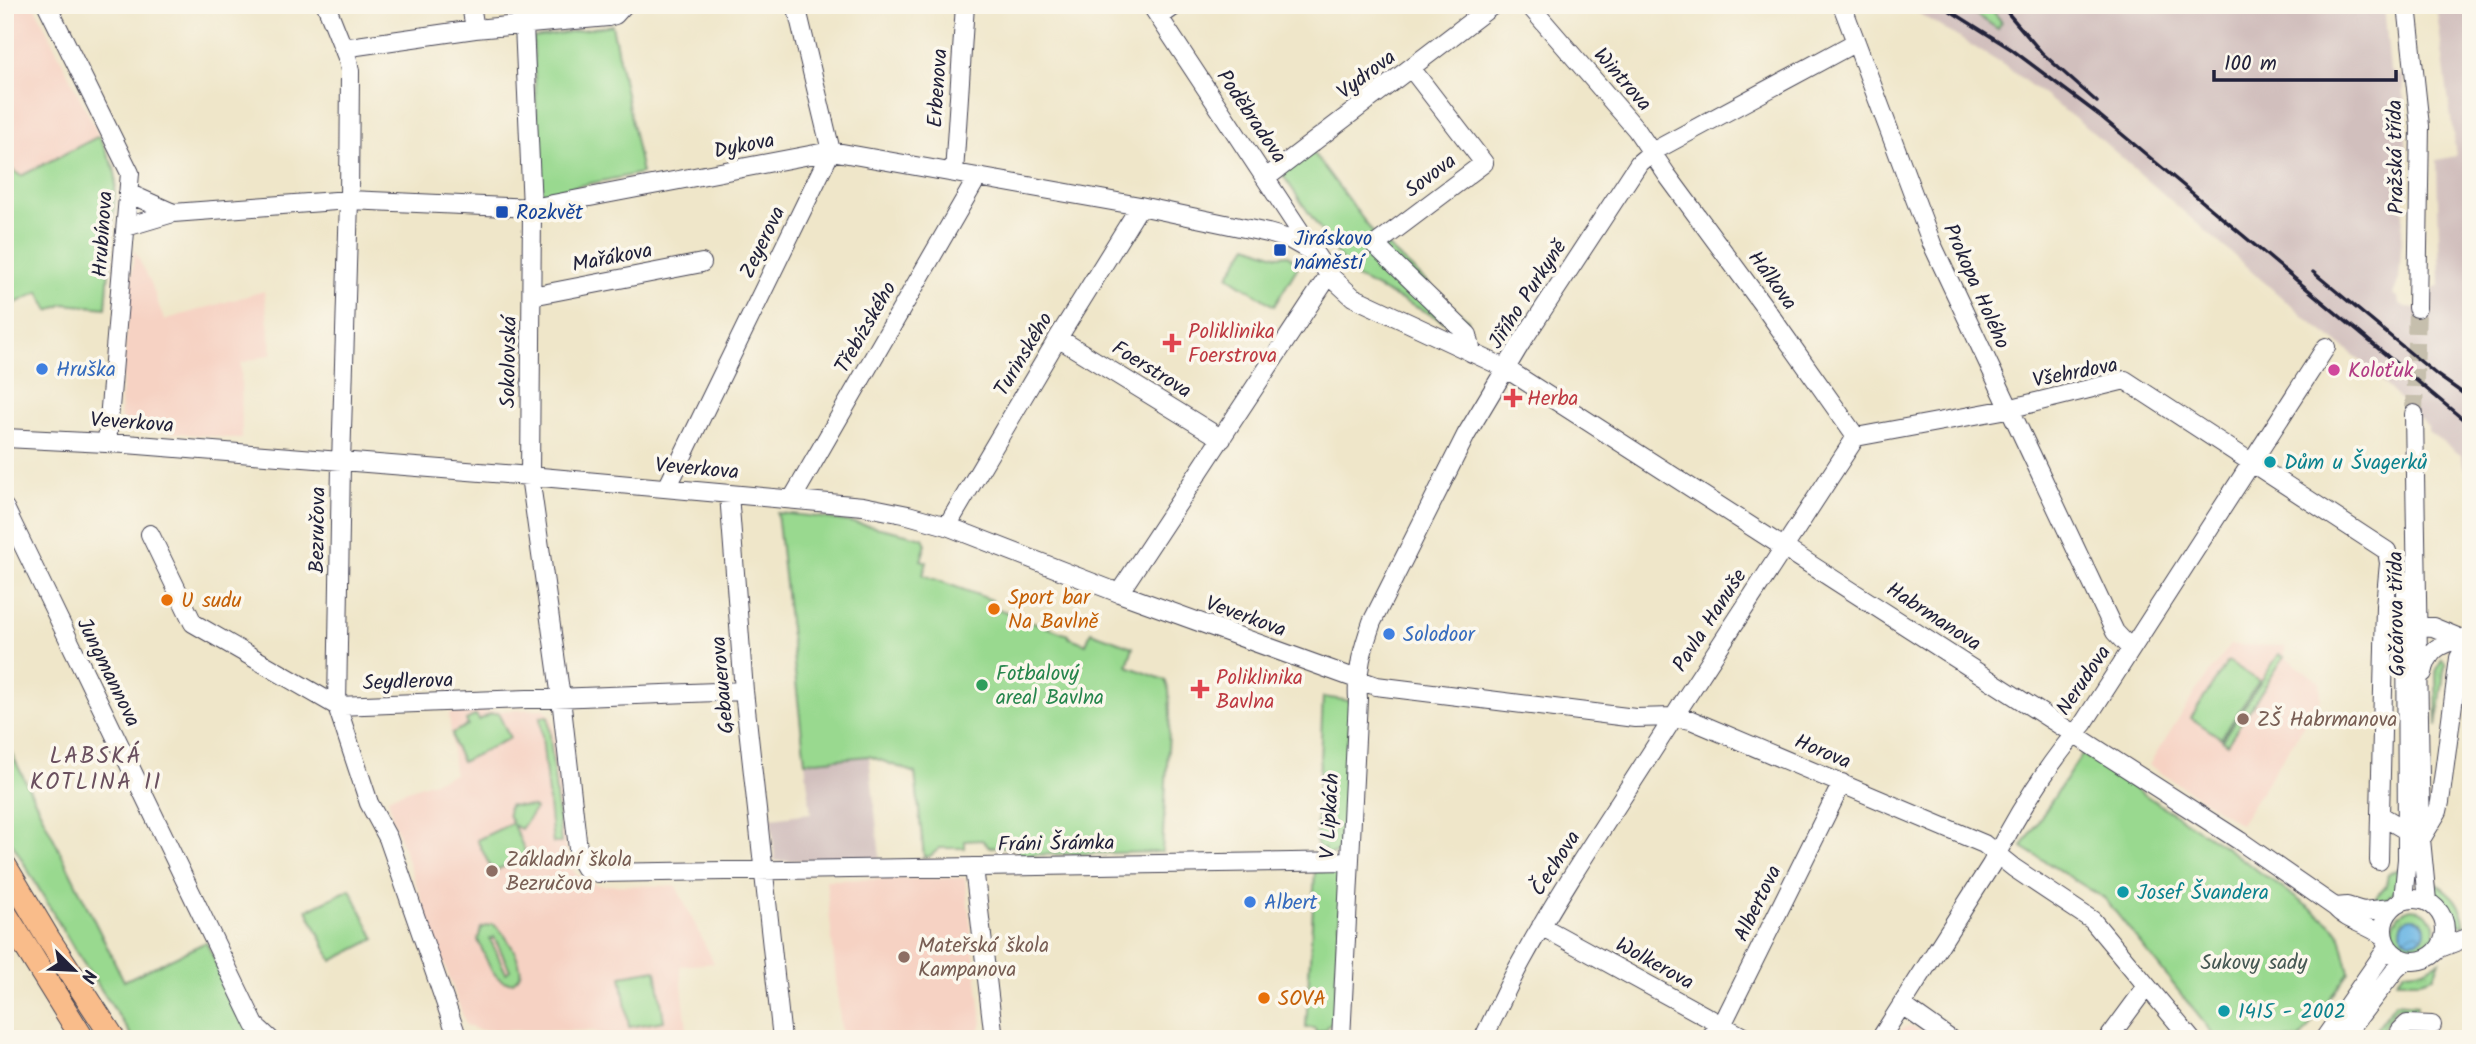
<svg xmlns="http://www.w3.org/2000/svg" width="2476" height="1044" viewBox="0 0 2476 1044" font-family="Kalam,sans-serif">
<defs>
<pattern id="grass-tufts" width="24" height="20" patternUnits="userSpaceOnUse" patternTransform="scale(1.75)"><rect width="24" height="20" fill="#99d98f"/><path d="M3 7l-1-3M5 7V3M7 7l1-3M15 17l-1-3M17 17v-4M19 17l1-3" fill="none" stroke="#84ba7c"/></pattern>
<pattern id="water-waves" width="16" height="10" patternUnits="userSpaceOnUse" patternTransform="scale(1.75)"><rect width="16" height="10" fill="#6bb6e4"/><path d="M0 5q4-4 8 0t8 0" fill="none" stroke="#5894ba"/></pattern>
</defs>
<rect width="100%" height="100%" fill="#fbf7ec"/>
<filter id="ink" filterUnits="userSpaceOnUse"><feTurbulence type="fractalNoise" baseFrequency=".0143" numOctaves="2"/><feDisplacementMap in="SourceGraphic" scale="14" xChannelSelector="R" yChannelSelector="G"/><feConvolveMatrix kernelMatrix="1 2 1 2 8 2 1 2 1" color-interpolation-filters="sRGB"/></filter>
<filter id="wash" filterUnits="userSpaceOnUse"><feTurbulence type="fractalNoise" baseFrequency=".00686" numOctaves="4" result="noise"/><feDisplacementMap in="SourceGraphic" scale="28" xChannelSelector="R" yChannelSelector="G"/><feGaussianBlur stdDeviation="1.57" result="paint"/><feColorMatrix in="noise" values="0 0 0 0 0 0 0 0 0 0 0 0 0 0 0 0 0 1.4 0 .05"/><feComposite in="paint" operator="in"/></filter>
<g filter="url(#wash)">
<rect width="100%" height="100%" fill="#efe6c9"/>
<path fill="#f6d2c3" d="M5,5H34L99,136L21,176L5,165Z
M134,250L151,283L164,320L264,291L272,354L241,363L242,439L133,429L126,426L121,420L120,409Z
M2230,645L2285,646V657L2320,682L2321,699L2240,824L2149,765L2196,691Z
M544,709L550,715L553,723L567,855L570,866L577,875L596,885L676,886L714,963L680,966L688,1039H605L594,1031L478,1030L466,1025L392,817L388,797L454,774L449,713Z
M965,878L982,1022L980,1029L973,1036L842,1038L826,880Z
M1909,1026L1917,1029L1930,1039H1894L1902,1028Z"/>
<path fill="#d1bfbd" d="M1905,5H1961L1998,29L2001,21L1988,5H2384L2390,71L2403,77L2407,158L2399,279L2393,295L2398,297L2399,304L2405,307L2431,309L2434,287L2440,286L2437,160L2456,156L2436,5H2471V477L2463,466L2462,456L2428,431V427L2359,359L2303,316L2089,129L2002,64Z
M869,756L880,858L775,861L771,818L811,813L805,762Z"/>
<path fill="url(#grass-tufts)" stroke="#5e7e65" stroke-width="2" fill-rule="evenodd" d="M1961,5H1988L2001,21L1998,29Z
M2442,659L2445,663L2437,727L2436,672Z
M2402,868C2397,892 2393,900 2367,906L2386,886L2388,874Z
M2432,870L2435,874V883C2453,894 2462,905 2465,927L2455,920L2435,890Z
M2411,909C2430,909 2440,925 2431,942L2417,951L2400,946C2388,932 2392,914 2411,909ZM2415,918L2422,921L2425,932L2414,941C2406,941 2405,936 2401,929L2404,922Z
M2440,961L2434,977L2420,981H2397L2405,971L2425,969Z
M2395,1003L2417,1005L2416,1011L2396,1008L2384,1026L2383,1039H2369Z"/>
<path fill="#99d98f" stroke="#5e7e65" stroke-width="2" fill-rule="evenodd" d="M612,25L642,173L543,193L540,189L533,38Z
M99,136L114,168L116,178L106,308L64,304L49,311L39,292L5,308V165L21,176Z
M1312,151L1374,234L1468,320L1460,329L1357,278L1349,271L1282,174Z
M1248,245L1278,256L1288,255L1299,265L1274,306L1228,276Z
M777,513C827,516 875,526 923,538L926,544L921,560L927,562L923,575L992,600L990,606L1068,635V637L1086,644L1091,632L1133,647L1127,666L1165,680L1169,690L1170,714L1162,852L1022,855L1013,847H989L982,840L965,841V848H940L930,856L924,857L915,773L869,756L805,762Z
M2279,654L2284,657L2227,744L2222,740Z
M2228,661L2259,681L2221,738L2191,718Z
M1323,697L1351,701L1344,843L1335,854H1325V849H1319L1316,841Z
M498,713L510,738L462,762L454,745L452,733L468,725L466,720L476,715L479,720L490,714Z
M548,716L561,843H553L540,717Z
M5,740L124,981L206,942L251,1033L257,1039H134L76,952L5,831Z
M2082,754L2225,847L2325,919L2339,932L2349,972L2300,1039H2217L2105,899L2022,847Z
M509,805L533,807L535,809L521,829L513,825L527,855L493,872L477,840L512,823L508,814Z
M1324,865L1336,869L1342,879L1334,1019L1326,1029L1316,1033L1315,1028H1306L1315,871H1323Z
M350,889L375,939L332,961L307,910Z
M492,924C503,928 518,955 520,967C522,974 518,978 513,982C493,986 485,955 478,940L481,928ZM494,937L510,970L506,973L490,939Z
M656,970L664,1021L629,1027L621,976Z"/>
<path fill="url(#water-waves)" stroke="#466c90" stroke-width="2" d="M2401 930a12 12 0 1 1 24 0a12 12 0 1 1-24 0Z"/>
</g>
<g filter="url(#ink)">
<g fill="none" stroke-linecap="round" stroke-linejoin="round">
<path stroke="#c6bfad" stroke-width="18" stroke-dasharray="18 9" stroke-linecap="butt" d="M2414,414L2417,308"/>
<g stroke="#413f50" stroke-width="20">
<path id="minor" d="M47,5L130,173L107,443
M326,5L348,60L350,71L349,200L341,463L337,706L369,803L388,838L458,1039
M471,5L475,29
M1151,5L1329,275L1353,297L1505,368L2240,841L2335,907C2348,922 2368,924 2383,936
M1529,5L1636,129L1667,175L1765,308L1856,437
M1842,5L1932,244L2115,632L2131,649
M2407,5L2420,126L2417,308
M1159,17L1176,5
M524,25L532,208L530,476L561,698L579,858L585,868L598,873L1349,861
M343,48L475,29L608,17L615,15L624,5
M1411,68L1484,163L1375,245L1468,335L1472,353
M954,173L965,5
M1266,178L1493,5
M128,193L173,213
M126,227L173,213L349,200L532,208L831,151L1140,206L1268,233L1289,239L1312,252
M532,296L702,263
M1058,338L1222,439
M2414,414L2421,839L2427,901
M5,438L126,444L530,476L863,506L908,515L947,526L1119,593L1376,686L1635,718L1673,717L1691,720L1984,844L2014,868L2092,920L2191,1039
M667,488L831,151L796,5
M729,494L744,691L782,1039
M792,499L977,178
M5,508L255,1025L270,1039
M947,526L1058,338L1140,206
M150,534L193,623L337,706L744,691
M1119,593L1329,275
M2418,626L2433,627L2462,639
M2423,673C2428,650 2439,644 2461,639
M2423,836L2438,811L2440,802L2459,658L2468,643
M2379,861L2380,815
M974,867L994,1039
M2383 930a31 31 0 1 1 62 0a31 31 0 1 1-62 0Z
M2403,900L2407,859L2406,581
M2336,907L2347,906L2363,911L2391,908
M1541,926L1747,1039
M2440,948L2466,938H2471
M1902,1005L1950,1039
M1341,1039L1358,699C1356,671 1363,648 1372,622L1466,435L1521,343L1639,163L1652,152L1856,42
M1483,1039C1496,1013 1507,987 1521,962C1570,873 1629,790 1682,704L1856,437L2008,409L2125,380L2387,551L2389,563L2385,606L2380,815L2407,831
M1708,1039L1722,1025L1842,783
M1880,1039L1991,865C2016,816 2046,766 2083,724L2326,347
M2108,1039L2147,986
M2324,1039L2388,947
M2342,1039L2396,969L2406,960
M2400,1039V1031L2407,1024L2432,1025"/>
</g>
<g stroke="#413f50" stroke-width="25">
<path id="major" d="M5,866L48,938L114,1039
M5,913L83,1039"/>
</g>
<use href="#minor" stroke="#fff" stroke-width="18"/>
<use href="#major" stroke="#f9bc8a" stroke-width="23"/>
<path stroke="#22223b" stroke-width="3.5" d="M1941,5L2011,49L2099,115L2471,426
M2001,5L2042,53L2097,102
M2313,272L2437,375L2471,399"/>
</g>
</g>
<g fill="#1a4fb4" stroke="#fbf7ec" stroke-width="2.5">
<rect x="495" y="205" width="14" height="14" rx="3.5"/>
<rect x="1273" y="243" width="14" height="14" rx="3.5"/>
</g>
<g fill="#e0444e" stroke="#fbf7ec" stroke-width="2.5">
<path d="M1168.5 332.5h7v7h7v7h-7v7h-7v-7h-7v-7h7z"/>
<path d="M1509.5 387.5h7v7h7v7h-7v7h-7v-7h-7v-7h7z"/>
<path d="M1196.5 678.5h7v7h7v7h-7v7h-7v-7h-7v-7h7z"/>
</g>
<g fill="#3f7fe0" stroke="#fbf7ec" stroke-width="2.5">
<circle cx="42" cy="369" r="7"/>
<circle cx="1389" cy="634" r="7"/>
<circle cx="1250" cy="902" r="7"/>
</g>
<circle fill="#d1479c" stroke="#fbf7ec" stroke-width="2.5" cx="2334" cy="370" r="7"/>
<g fill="#0f9aa8" stroke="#fbf7ec" stroke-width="2.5">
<circle cx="2270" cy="462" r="7"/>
<circle cx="2123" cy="892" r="7"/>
<circle cx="2224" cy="1011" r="7"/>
</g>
<g fill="#e8710a" stroke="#fbf7ec" stroke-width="2.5">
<circle cx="167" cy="600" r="7"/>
<circle cx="994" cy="609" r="7"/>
<circle cx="1264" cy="998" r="7"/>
</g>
<circle fill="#2e9e5b" stroke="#fbf7ec" stroke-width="2.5" cx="982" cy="685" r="7"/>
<g fill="#8d6e63" stroke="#fbf7ec" stroke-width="2.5">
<circle cx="2243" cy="719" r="7"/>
<circle cx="492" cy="871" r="7"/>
<circle cx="904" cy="957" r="7"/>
</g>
<g text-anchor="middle" stroke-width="7" stroke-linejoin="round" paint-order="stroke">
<g font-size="21" fill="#22223b" stroke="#fbf7ec">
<text transform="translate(1366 74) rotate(-37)" y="7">Vydrova</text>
<text transform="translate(1623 79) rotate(49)" y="7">Wintrova</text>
<text transform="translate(937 88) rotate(-86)" y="7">Erbenova</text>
<text transform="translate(1252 116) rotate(56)" y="7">Poděbradova</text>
<text transform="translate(744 145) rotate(-11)" y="7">Dykova</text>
<text transform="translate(2395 157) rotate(-91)" y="7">Pražská třída</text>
<text transform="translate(1430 175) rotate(-37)" y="7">Sovova</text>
<text transform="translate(102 234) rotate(-86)" y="7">Hrubínova</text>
<text transform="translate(762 242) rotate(-64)" y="7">Zeyerova</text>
<text transform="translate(612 257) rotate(-11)" y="7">Mařákova</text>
<text transform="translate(1773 280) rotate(54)" y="7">Hálkova</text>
<text transform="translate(1977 286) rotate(66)" y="7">Prokopa Holého</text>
<text transform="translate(1527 294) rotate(-57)" y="7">Jiřího Purkyně</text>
<text transform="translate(865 327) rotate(-60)" y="7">Třebízského</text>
<text transform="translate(1023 354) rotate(-59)" y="7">Turinského</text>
<text transform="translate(508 362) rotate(-89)" y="7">Sokolovská</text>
<text transform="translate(1152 369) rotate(32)" y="7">Foerstrova</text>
<text transform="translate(2075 372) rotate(-11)" y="7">Všehrdova</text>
<text transform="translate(132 422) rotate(4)" y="7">Veverkova</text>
<text transform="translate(697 468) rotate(5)" y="7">Veverkova</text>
<text transform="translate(317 530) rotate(-89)" y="7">Bezručova</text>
<text transform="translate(2396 614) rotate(-91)" y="7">Gočárova třída</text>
<text transform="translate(1246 616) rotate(20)" y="7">Veverkova</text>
<text transform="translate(1934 616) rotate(33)" y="7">Habrmanova</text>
<text transform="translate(1709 620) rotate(-57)" y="7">Pavla Hanuše</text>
<text transform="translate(109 672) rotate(64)" y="7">Jungmannova</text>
<text transform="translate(2083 680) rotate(-56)" y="7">Nerudova</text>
<text transform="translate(408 681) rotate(-2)" y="7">Seydlerova</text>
<text transform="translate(722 685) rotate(-95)" y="7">Gebauerova</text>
<text transform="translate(1823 751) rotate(23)" y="7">Horova</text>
<text transform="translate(1329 816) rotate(-87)" y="7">V Lipkách</text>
<text transform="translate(1056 843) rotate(-1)" y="7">Fráni Šrámka</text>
<text transform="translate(1555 863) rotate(-57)" y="7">Čechova</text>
<text transform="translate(1757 903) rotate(-64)" y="7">Albertova</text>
<text transform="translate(1655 963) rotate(29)" y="7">Wolkerova</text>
</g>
<g font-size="21" fill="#164399" stroke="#fbf7ec" text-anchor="start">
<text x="516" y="219">Rozkvět</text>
<text x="1294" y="245">Jiráskovo<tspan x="1294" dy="24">náměstí</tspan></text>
</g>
<g font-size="21" fill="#be3a42" stroke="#fbf7ec" text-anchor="start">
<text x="1188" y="338">Poliklinika<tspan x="1188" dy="24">Foerstrova</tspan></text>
<text x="1527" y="405">Herba</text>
<text x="1216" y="684">Poliklinika<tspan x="1216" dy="24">Bavlna</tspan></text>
</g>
<g font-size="21" fill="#366cbe" stroke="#fbf7ec" text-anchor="start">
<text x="56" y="376">Hruška</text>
<text x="1403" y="641">Solodoor</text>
<text x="1264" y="909">Albert</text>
</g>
<g font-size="21" fill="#b23c85" stroke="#fbf7ec" text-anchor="start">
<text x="2348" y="377">Koloťuk</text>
</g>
<g font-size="21" fill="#0d838f" stroke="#fbf7ec" text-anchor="start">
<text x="2284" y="469">Dům u Švagerků</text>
<text x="2137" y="899">Josef Švandera</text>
<text x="2238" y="1018">1415 - 2002</text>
</g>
<g font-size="21" fill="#c56008" stroke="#fbf7ec" text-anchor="start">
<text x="1008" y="604">Sport bar<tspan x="1008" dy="24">Na Bavlně</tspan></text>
<text x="181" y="607">U sudu</text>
<text x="1278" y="1005">SOVA</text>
</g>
<g font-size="21" fill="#27864d" stroke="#fbf7ec" text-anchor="start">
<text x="996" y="680">Fotbalový<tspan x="996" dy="24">areal Bavlna</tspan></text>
</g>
<g font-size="21" fill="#785e54" stroke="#fbf7ec" text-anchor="start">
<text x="2257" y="726">ZŠ Habrmanova</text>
<text x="506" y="866">Základní škola<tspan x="506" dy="24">Bezručova</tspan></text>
<text x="918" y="952">Mateřská škola<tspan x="918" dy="24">Kampanova</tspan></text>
</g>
<g font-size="21" fill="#465954" stroke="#fbf7ec">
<text x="2254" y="969">Sukovy sady</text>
</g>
<g font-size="23" letter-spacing="2" fill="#6a505f" stroke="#fbf7ec">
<text x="96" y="763">LABSKÁ<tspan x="96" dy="26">KOTLINA II</tspan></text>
</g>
</g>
<rect width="2476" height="1044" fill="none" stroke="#fbf7ec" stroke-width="28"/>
<g transform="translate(74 970) rotate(114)" stroke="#fbf7ec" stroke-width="5" paint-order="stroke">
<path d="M0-5L12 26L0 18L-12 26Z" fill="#22223b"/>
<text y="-10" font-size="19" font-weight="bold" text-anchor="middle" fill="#22223b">N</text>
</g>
<path d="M2214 70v10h182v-10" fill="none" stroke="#22223b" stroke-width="3.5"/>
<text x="2224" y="70" font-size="21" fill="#22223b" stroke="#fbf7ec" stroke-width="5" paint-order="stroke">100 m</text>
</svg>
